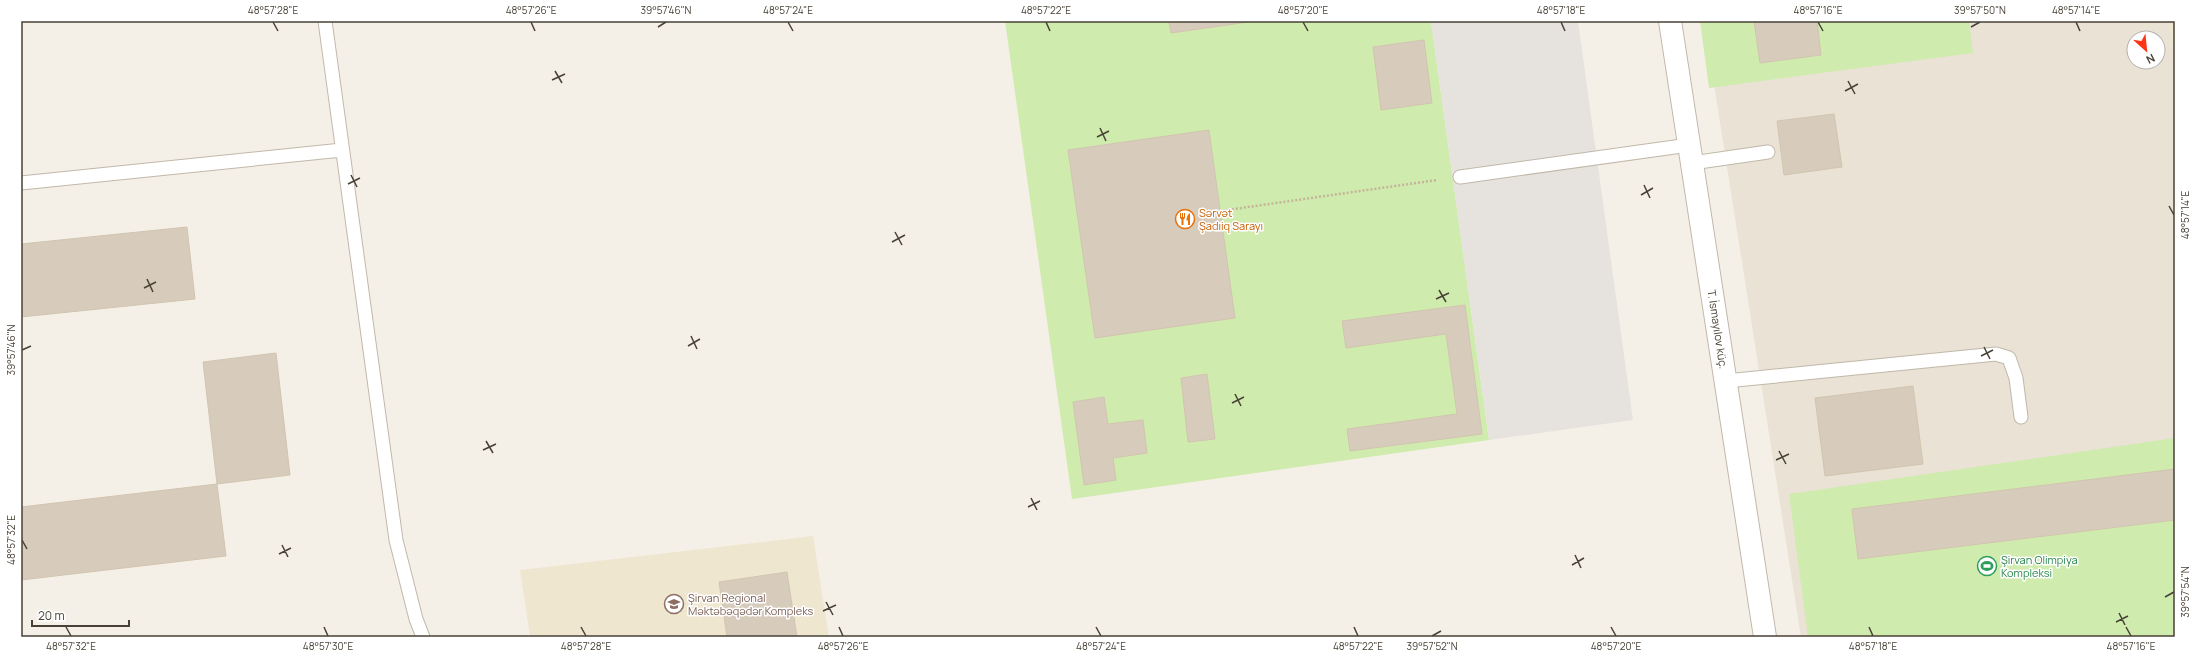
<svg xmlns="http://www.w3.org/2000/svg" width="2196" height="658" viewBox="0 0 2196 658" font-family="Manrope,sans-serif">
<rect width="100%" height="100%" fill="#f5f0e7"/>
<path fill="#e9e2d5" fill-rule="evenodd" d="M1704,21H2175V637H1801ZM2134,38H2158V62H2134Z"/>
<path fill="#efe6d0" d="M2169,21H2175V62Z
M813,536L829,637H530L520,570Z"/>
<path fill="#d0ebae" d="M1005,21H1431L1489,440L1072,499Z
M1700,21H1969L1973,53L1709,88Z
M2175,438V637H1808L1789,494Z"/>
<path fill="#e6e3df" d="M1431,21H1578L1633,420L1489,440Z"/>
<path fill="#d7ccbc" stroke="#d2c4af" d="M1169,21H1255L1171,33Z
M1754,21H1817L1821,55L1760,63Z
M1424,40L1432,103L1381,110L1373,47Z
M1834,114L1842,167L1784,175L1777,121Z
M1209,130L1235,318L1095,338L1068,150Z
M187,227L195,299L21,317V244Z
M1465,305L1482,434L1350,451L1347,429L1457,414L1446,334L1346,348L1342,321Z
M276,353L290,475L217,484L203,362Z
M1207,374L1215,439L1188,442L1181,378Z
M1913,386L1923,464L1825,476L1815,398Z
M1104,397L1108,424L1143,420L1147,453L1113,458L1116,480L1084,485L1073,402Z
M2175,469V520L1858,559L1852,509Z
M217,484L226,556L21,580V507Z
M787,572L797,637H727L719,582Z"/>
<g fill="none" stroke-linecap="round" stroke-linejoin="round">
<g stroke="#c1b8a9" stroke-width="15">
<path id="service" d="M325,21L396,540L416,619L423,637
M1692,163L1768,152
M1460,177L1689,145
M21,183L342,150
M1726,381L1996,354L2009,358L2016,378L2021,417"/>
</g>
<g stroke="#c1b8a9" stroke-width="24">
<g id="tertiary">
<path id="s1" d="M1670,21L1765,637"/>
</g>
</g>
<path stroke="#c4b499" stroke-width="2.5" stroke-dasharray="2 2" stroke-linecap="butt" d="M1220,211L1437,180"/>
<use href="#service" stroke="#fff" stroke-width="13"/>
<use href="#tertiary" stroke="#fff" stroke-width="22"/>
</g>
<path fill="none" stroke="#484136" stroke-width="1.5" d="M273,22L278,31M531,22L535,31M788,22L793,31M1046,22L1050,31M1303,22L1308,31M1561,22L1565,31M1818,22L1823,31M2076,22L2080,31M658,27L666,22M1971,27L1980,22M555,71L562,83M552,80L565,74M1848,81L1855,94M1845,91L1858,84M1100,128L1106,141M1097,137L1109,131M351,175L357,187M348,184L360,178M1644,185L1650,198M1641,195L1653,188M2169,206L2174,215M895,232L902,245M892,242L905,235M147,279L153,292M144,288L156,282M1439,290L1446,302M1436,299L1449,293M691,336L697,349M688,346L700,339M1984,347L1990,359M22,350L31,346M1981,356L1993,350M1235,394L1241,406M1232,403L1244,397M486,441L493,453M483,450L496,444M1779,451L1786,464M1776,460L1789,454M1031,498L1037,510M1028,507L1040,501M22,540L27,549M282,545L288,557M279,554L291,548M1575,555L1581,568M1572,565L1584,558M2165,597L2174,592M826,602L833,615M823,611L836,605M2119,613L2125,625M2116,622L2128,616M66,627L71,636M324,627L328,636M581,627L586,636M839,627L843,636M1096,627L1101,636M1354,627L1358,636M1611,627L1616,636M1869,627L1873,636M2126,627L2131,636M1432,636L1441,631"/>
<defs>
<g id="restaurant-ring" transform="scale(1)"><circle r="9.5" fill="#fff" stroke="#e8710a" stroke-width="1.5"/><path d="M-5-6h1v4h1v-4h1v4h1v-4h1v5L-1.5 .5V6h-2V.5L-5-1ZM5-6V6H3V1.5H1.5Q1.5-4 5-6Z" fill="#e8710a"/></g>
<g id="stadium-ring" transform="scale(1)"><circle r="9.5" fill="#fff" stroke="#2e9e5b" stroke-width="1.5"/><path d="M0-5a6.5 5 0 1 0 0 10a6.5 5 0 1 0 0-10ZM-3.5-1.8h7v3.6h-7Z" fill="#2e9e5b"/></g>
<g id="school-ring" transform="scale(1)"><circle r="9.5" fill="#fff" stroke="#8d6e63" stroke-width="1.5"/><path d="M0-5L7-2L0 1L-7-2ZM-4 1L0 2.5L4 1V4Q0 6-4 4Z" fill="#8d6e63"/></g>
</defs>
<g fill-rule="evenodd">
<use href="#restaurant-ring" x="1185" y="219"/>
<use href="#stadium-ring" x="1987" y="566"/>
<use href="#school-ring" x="674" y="604"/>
</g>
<g text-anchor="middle" stroke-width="3" stroke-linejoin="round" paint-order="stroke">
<g font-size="11" fill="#c56008" stroke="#fff" text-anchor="start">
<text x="1199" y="217">Sərvət<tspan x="1199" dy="13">Şadıiq Sarayı</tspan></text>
</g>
<g font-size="11" fill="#484136" stroke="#fff">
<text dy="4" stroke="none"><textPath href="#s1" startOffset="312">T. İsmayılov küç.</textPath></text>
</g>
<g font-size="11" fill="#27864d" stroke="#fff" text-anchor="start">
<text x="2001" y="564">Şirvan Olimpiya<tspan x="2001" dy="13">Kompleksi</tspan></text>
</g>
<g font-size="11" fill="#785e54" stroke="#fff" text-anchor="start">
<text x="688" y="602">Şirvan Regional<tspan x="688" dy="13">Məktəbəqədər Kompleks</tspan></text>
</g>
</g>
<rect width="2196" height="658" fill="none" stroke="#ffffff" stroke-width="44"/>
<g transform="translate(2146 50) rotate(153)"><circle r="19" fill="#ffffff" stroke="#b6b3af"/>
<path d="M0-3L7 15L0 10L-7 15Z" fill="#ff3414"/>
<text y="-6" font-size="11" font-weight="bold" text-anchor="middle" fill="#484136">N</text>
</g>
<path d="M32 620v6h97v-6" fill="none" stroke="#484136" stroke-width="2"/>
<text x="38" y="620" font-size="12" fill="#484136" stroke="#ffffff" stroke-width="3" paint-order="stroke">20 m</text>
<rect x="22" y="22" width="2152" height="614" fill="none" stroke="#484136" stroke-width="1.5"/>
<g font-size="10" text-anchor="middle" fill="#484136">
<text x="273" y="14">48°57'28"E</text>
<text x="531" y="14">48°57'26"E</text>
<text x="666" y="14">39°57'46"N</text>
<text x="788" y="14">48°57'24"E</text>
<text x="1046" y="14">48°57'22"E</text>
<text x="1303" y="14">48°57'20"E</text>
<text x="1561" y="14">48°57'18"E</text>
<text x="1818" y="14">48°57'16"E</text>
<text x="1980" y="14">39°57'50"N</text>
<text x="2076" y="14">48°57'14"E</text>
<text transform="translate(2185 215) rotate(-90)" y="4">48°57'14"E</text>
<text transform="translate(11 350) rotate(-90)" y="4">39°57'46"N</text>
<text transform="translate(11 540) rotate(-90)" y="4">48°57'32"E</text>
<text transform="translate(2185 592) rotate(-90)" y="4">39°57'54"N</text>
<text x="71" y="650">48°57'32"E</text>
<text x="328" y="650">48°57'30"E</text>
<text x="586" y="650">48°57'28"E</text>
<text x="843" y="650">48°57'26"E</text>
<text x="1101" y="650">48°57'24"E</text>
<text x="1358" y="650">48°57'22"E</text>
<text x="1432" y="650">39°57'52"N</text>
<text x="1616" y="650">48°57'20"E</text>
<text x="1873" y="650">48°57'18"E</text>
<text x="2131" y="650">48°57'16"E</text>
</g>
</svg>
